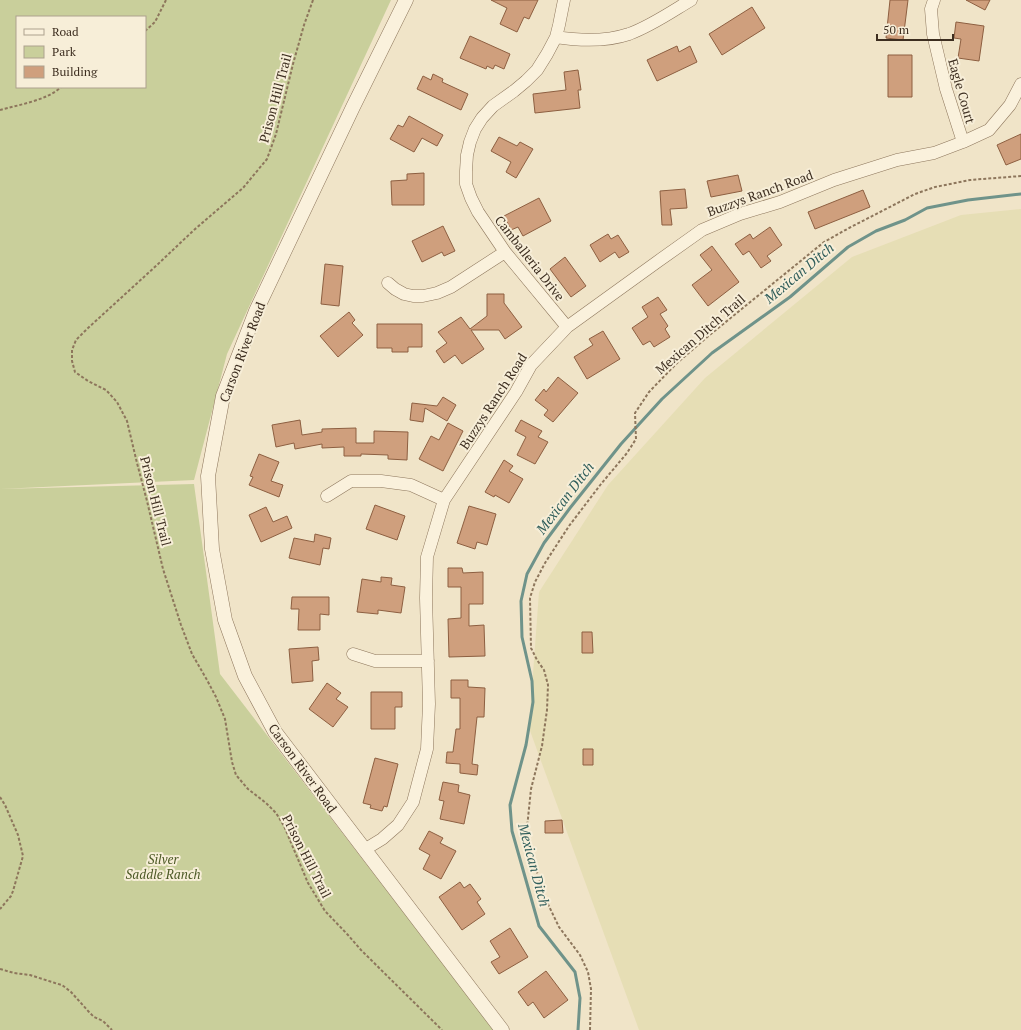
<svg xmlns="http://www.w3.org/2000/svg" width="1021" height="1030" viewBox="0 0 1021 1030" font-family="'PT Serif',serif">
<rect width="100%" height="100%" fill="#f0e4c8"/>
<path fill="#e6deb5" d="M1021,209V1030H639L529,728L539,592L608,485L705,378L852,257L961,215Z"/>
<path fill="#c9cf9b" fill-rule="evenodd" d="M0,0H391L227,354L194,480L0,489ZM17,17H145V87H17Z
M194,484L220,674L494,1030H0V489Z"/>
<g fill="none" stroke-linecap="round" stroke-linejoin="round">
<path stroke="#6f938a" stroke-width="3" d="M578,1030L580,998L575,972L539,926L512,831L510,805L526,745L533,702L532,681L522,637L521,601L527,574L544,543L570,508L621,444L662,399L712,353L790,297L848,247L876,231L905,220L927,208L968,200L1021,194"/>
</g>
<path fill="#cf9f7d" stroke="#8d5f41" d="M491,0H538L529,19L524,17L517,32L500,24L507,8Z
M890,0H908L903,40L886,38Z
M966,0H990L985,10Z
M752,7L765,28L722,55L709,34Z
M956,22L984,26L979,61L958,58L961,39L954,38Z
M470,36L510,54L504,69L495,65L493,69L487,66L486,69L460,58Z
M677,46L679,52L690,46L697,62L657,81L647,60Z
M888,55H912V97H888Z
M578,70L581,90H578L580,108L535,113L533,94L566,90L564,72Z
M433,74L443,79L442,82L468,94L461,110L417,89L423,76L431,80Z
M409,116L443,135L437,146L422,138L414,152L390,139L398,125L403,127Z
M1021,134V159L1006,165L997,145Z
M499,137L517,146L520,142L533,149L516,178L506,172L511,162L491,151Z
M424,173V205H392L391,181L407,180V174Z
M738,175L742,191L711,197L707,181Z
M685,189L687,208L670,209L672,225H662L660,191Z
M863,190L870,207L815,229L808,212Z
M539,198L551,221L523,236L518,227L511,230L504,216Z
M443,226L455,251L444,256L442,252L422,262L412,241Z
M770,227L782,245L767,256L771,261L761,268L749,251L743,255L735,244L750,234L753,239Z
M608,234L611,239L618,235L629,252L619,258L615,252L600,262L590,245Z
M712,246L739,282L708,306L692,285L712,270L700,255Z
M565,257L586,286L571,297L550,269Z
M325,264L343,266L339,306L321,304Z
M487,294H504V303L522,327L505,339L499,330H471L484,349L462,364L455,355L444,363L436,351L447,343L438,332L461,317L470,329L487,316Z
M658,297L667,310L660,314L668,326L665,329L670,337L654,347L650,341L643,345L632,328L648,317L642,307Z
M349,312L355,320L352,323L363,335L338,357L320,336Z
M377,324H422V347H408V352H392V348H377Z
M603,331L620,359L587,379L574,357L593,345L589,339Z
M558,377L578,393L553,422L544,415L548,410L535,400L544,389L546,392Z
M443,397L456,405L447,421L425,408L423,422L410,420L412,403L437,406Z
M300,420L302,435L322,432V429L356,428V443H374V431L408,432L407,460L388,459V455L361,454V456H344V447L322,448V444L295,449L294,443L276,447L272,425Z
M521,420L542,431L538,437L548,442L535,464L517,455L526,437L515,431Z
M448,423L463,431L443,471L419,459L431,436L439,440Z
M259,454L279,462L271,481L283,485L279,497L249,485L253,477L250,476Z
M504,460L513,466L509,471L523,479L509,503L495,495L494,497L485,492Z
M375,505L405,516L397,540L366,529Z
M469,506L496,514L487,545L477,542L475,549L457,543Z
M266,507L273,522L287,516L292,528L261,542L249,515Z
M315,534L331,538L329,549L323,548L320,565L289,558L294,538L314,542Z
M448,568H462L463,573L483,572V604H469V626L484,625L485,656L449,657L448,619L461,618V587H448Z
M381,577L392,578L391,585L405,587L401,613L378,610V614L357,612L362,579L381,582Z
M292,597H329V615L320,614V630H298L299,609H291Z
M582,632H592L593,653H582Z
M318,647L319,660L312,661L313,681L292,683L289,649Z
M451,680H468V687L485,688L484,717H477L472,764L478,765L477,775L460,773V764L446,763L447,752H453L456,729H460V698H451Z
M327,683L341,693L336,699L348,707L333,727L309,709Z
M371,692H402V707H395V729H371Z
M583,749H593V765H583Z
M375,758L398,764L387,807L384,806L382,811L370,808L371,805L363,803Z
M443,782L459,785L458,792L470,795L464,824L440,819L444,801L439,800Z
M562,820L563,833H545V821Z
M429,831L443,838L440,843L456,851L441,879L423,869L430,855L419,849Z
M460,882L464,888L470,884L481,899L477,902L485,914L462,930L439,897Z
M510,928L528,957L499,974L491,962L500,957L490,941Z
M546,971L568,1000L544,1018L533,1002L528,1006L518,992Z"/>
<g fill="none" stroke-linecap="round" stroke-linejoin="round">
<g stroke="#8d765c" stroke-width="13">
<path id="minor" d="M564,0L559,25L556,37L547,54L537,70L526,81L514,91L493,106L482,118L475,129L470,142L467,155L466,171V184L471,198L478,212L505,252L567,327
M934,0L931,9L933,34L946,89L963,142
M556,37C581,41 605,42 629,34C651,26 671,12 691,0
M388,283L395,289L404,294L413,296H423L437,293L451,287L505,252
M327,496L351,481H381L411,485L444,500
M353,654L375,661H428
M364,850L382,839L398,825L413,802L427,749L429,704L426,598L427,557L444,500L516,392L531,365L567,327L657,262L702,230L740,214L780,202L834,180L897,160L934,153L963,142L989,130L1010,105L1021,84"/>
</g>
<g stroke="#8d765c" stroke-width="15">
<path id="tertiary" d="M406,0L353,107L256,311L223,396L208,476L212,549L225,620L245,676L275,732L502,1030"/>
</g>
<path stroke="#8d765c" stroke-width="2" stroke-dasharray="3 2" stroke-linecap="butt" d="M313,0L304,25L293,64L276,134L267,159L243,188L194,230L157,265L88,328L76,340L72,350V361L75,372L88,381L106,390L117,402L127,421L137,463L147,501L163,569L181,625L192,654L207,680L216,697L225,719L232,762L236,775L248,789L266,803L276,813L284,826L308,883L325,911L348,935L361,950L442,1030
M145,31L155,22L166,0
M0,110C18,105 48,100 61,87
M0,797L5,805L18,835L23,856L13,891L11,896L0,909
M0,969L14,973L30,975L55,983L62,985L71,992L89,1012L94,1017L103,1021L112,1030
M590,1030L591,989L588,972L580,955L559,927L546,900L535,866L527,828L531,789L542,746L547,710L548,685L544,670L537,660L531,648L530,598L535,582L545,563L569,526L601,484L627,453L636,439L635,413L649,392L677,363L706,338L824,242L849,228L915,194L935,187L970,180L1021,176"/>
<use href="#minor" stroke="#faf1dc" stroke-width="12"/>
<use href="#tertiary" stroke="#faf1dc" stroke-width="14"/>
</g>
<g text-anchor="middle" stroke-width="4" stroke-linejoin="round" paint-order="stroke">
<g font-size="13" fill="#3d2e20" stroke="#f7eed8">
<text transform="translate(962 91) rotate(74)" y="5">Eagle Court</text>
<text transform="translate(275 98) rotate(-75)" y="5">Prison Hill Trail</text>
<text transform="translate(760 193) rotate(-20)" y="5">Buzzys Ranch Road</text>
<text transform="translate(530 258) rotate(52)" y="5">Camballeria Drive</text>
<text transform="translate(700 334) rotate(-41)" y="5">Mexican Ditch Trail</text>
<text transform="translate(242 352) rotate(-69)" y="5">Carson River Road</text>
<text transform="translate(493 401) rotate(-57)" y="5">Buzzys Ranch Road</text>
<text transform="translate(156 501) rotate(76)" y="5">Prison Hill Trail</text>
<text transform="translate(303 768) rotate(54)" y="5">Carson River Road</text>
<text transform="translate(307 856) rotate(63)" y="5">Prison Hill Trail</text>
</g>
<g font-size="13" font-style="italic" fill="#4d5a26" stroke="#f7eed8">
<text x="163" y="864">Silver<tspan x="163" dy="15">Saddle Ranch</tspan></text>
</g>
<g font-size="14" font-style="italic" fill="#2f5d5a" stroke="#f7eed8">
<text transform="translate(799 273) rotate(-40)" y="5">Mexican Ditch</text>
<text transform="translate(565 498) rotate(-53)" y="5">Mexican Ditch</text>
<text transform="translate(534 865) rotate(75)" y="5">Mexican Ditch</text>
</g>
</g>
<rect x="16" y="16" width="130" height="72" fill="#f7eed8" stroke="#ada18e"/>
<rect x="24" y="29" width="20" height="6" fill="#faf1dc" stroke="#ada18e"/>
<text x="52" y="36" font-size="12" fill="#3d2e20">Road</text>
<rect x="24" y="46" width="20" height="12" fill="#c9cf9b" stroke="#ada18e"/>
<text x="52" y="56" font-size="12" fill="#3d2e20">Park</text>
<rect x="24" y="66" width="20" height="12" fill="#cf9f7d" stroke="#ada18e"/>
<text x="52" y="76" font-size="12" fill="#3d2e20">Building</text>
<path d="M877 34v6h76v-6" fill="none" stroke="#3d2e20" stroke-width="2"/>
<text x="883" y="34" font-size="12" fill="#3d2e20" stroke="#f7eed8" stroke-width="3" paint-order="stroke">50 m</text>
</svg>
